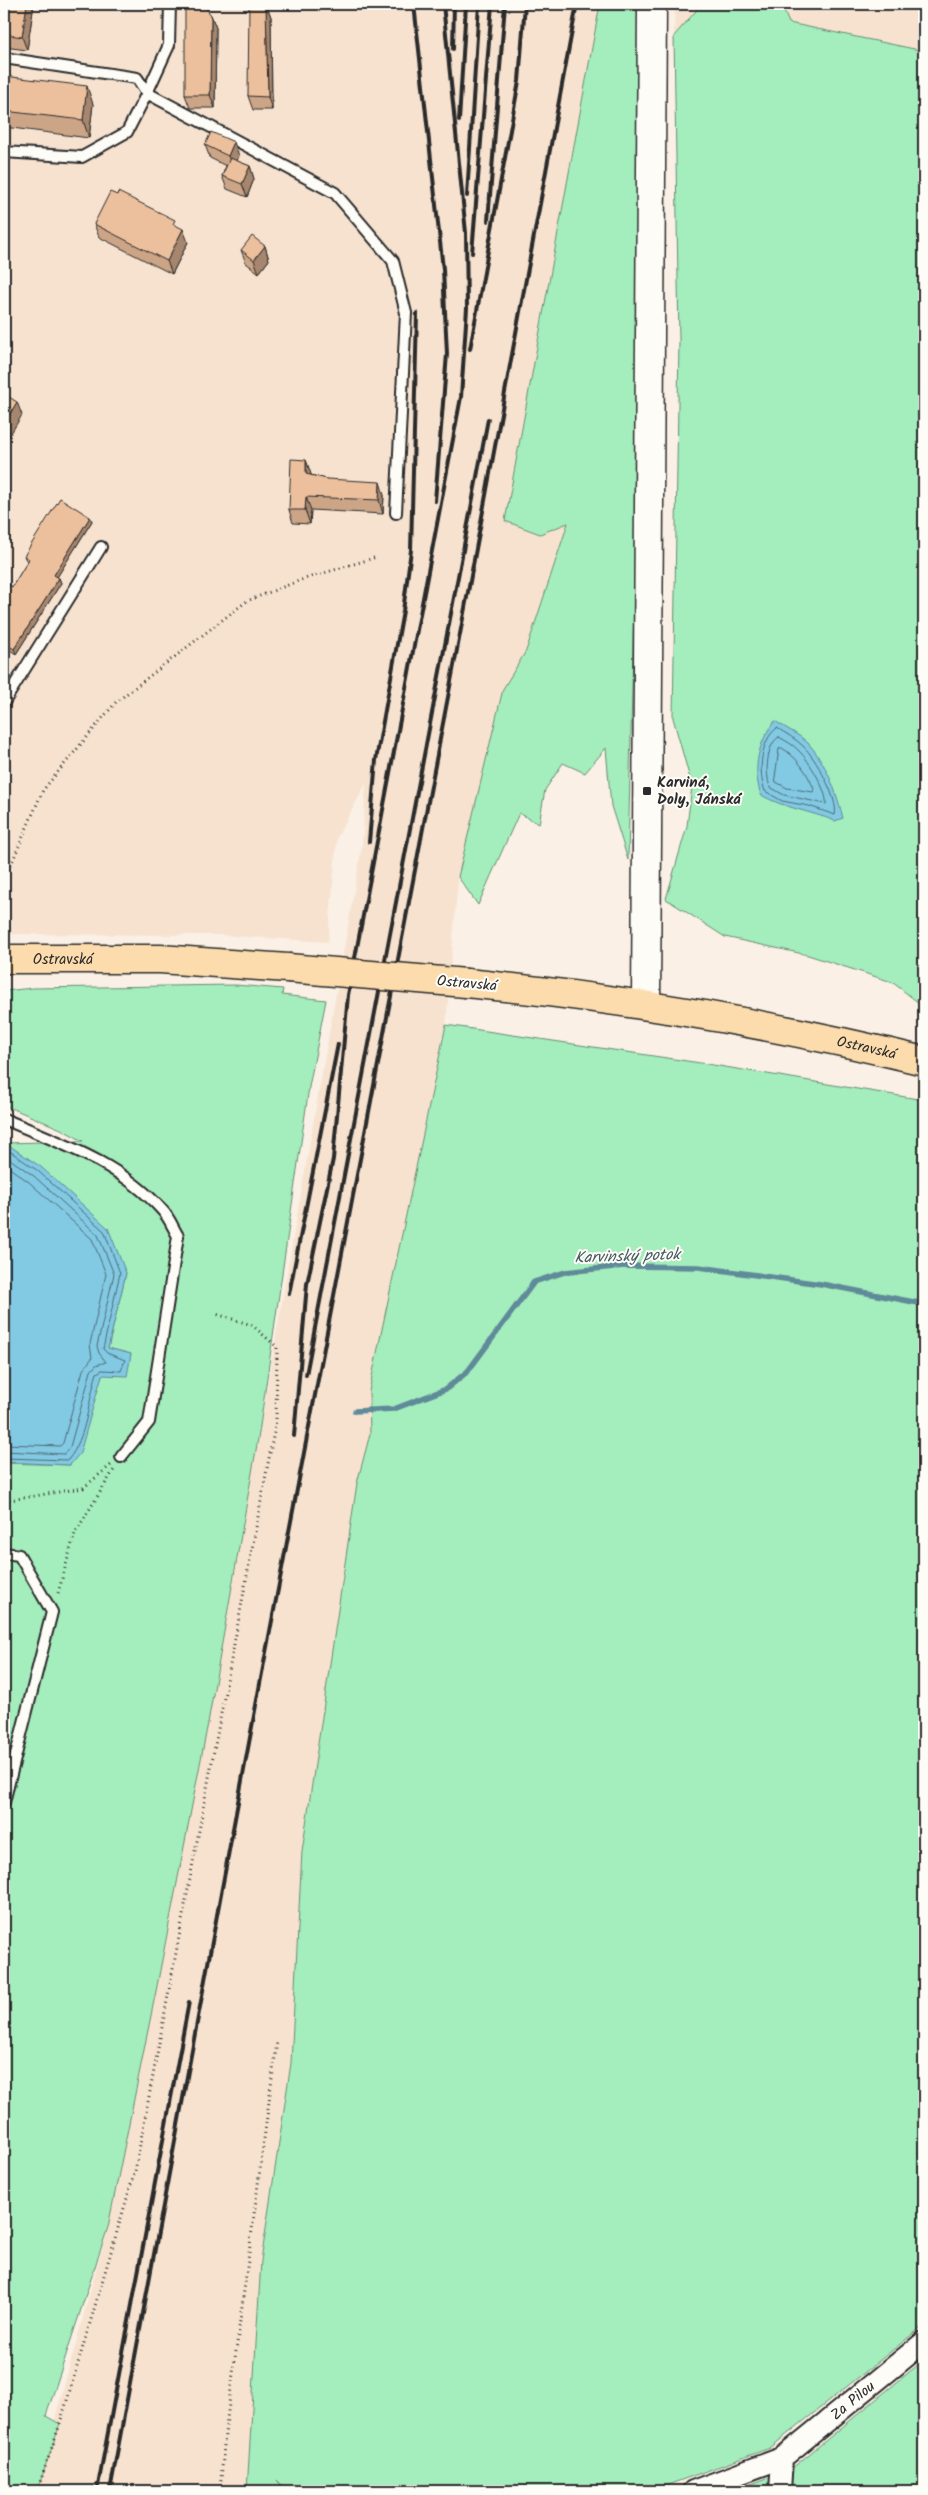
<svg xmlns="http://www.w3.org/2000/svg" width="928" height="2495" viewBox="0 0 928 2495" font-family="Kalam,sans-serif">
<rect width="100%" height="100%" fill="#faf0e5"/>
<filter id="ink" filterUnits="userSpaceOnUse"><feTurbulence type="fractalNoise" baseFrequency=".02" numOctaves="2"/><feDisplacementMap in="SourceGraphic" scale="10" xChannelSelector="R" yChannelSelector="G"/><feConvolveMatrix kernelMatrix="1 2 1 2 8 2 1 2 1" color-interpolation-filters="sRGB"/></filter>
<g filter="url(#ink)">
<path fill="#f6e2cf" d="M4,4H600L505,521L540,534L568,523L526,651L503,689L458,877L446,1025L369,1391L370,1434L337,1621L302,1851L291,2063L261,2261L248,2491H35L108,2227L208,1723L362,846L366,784L337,837L328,942L220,935L4,934Z
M675,4H702L674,36Z
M781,4H924V51L789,23Z"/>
<path fill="#a4edbc" stroke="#688c74" d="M600,4H638L635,559L628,860L611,806L606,748L585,773L563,763L545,790L539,824L519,813L478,905L458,877L503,689L526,651L568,523L540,534L505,521Z
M702,4H781L789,23L924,51V1007L892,982L808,955L725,937L666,899L687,826L692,786L673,718L679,341L674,36Z
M235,985L283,989L282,995L326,1000L309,1087L259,1433L208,1723L157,1986L108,2227L46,2416L60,2424L37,2491H4V1463L70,1465L102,1375L131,1354L108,1348L126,1273L69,1193L5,1143L83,1141L61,1129L4,1105V991L33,988Z
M446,1025L707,1064L924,1100V2325L770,2448L651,2491H287L277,2480L286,2491H247L261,2261L291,2063L302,1851L357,1483L370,1434L369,1391Z
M924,2360V2491H733L791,2469Z"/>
<path fill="#82c9e3" stroke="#5f8a99" d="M775,721C785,728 799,734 808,743C827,764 836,791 843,818L835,821C810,811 784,808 761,795C752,769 758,742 775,721Z
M4,1142L41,1167L108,1228L126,1273L108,1348L131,1354L127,1376L102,1375L80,1453L70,1465L4,1462Z"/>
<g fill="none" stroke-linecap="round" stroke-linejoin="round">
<path stroke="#4e6a75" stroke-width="1" d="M777,728C785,733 796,739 803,746C815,757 839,799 835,815L809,806L782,801L765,791C758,773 760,740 777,728Z
M779,737C786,741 794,745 799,751C809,760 828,792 826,804L784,795L770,787C765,774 766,744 779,737Z
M782,748C798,758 807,772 814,789L813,792L787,788L776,782L775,777L779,749Z
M4,1147L38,1171L104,1231L120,1273L103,1349L107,1353L125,1360L121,1371L102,1370L97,1373C88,1401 87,1437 68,1460L4,1458
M4,1155L34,1176L98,1235L114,1274L97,1346L99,1353L106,1362L96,1365L91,1371L70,1447L64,1454L4,1451
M4,1164L29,1182L92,1239L106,1274L90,1344L92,1358L83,1370L63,1443L60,1446L4,1444"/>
<path stroke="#5f8a99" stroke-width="5.5" d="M355,1411L394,1409L446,1389L468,1371L534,1282L565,1272L624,1266L699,1267L821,1284L924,1304"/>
<g stroke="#2b2b2b" stroke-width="14">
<path id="lane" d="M170,4L169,45L147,93L335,193L393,261L406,313L396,513
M4,58L137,78L147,93L127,132L82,157L4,152
M4,702L101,547
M4,1119C60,1143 120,1163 162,1210C169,1217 173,1228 178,1236L149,1422L121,1457
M4,1553L19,1555L52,1612L4,1802"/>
</g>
<g stroke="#2b2b2b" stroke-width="24">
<g id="street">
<path id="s1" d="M693,2491L782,2458L924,2342"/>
<path d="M780,2491L782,2458"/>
</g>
</g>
<g stroke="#2b2b2b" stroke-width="31">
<path id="secondary" d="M646,1005L652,4"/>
</g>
<g stroke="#2b2b2b" stroke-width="31">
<g id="primary">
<path id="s2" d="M4,959H160L288,968"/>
<path id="s3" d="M466,983C620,998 774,1024 924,1061"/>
</g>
</g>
<path stroke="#2b2b2b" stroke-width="3" stroke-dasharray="1 4" stroke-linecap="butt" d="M4,873L13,860L43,790L116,702L247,601L301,580L377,557
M4,1501L83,1488L111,1465
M58,1593L75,1533L115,1468
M37,2491L60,2424L135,2171L276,1421L277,1347L252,1325L216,1314
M220,2491L225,2434L277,2041"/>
<use href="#lane" stroke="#fdfcf7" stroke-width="10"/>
<use href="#street" stroke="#fdfcf7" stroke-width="20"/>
<use href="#secondary" stroke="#fdfcf7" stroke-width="28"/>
<use href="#primary" stroke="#fcdcac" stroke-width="28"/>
<path stroke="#2b2b2b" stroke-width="4" d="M414,4L443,269L447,354L435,501
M453,49L454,4
M459,121L466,4
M467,196L479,4
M488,221L505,4
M472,253L492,4
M470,349L519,81L525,4
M369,842L376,760L403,611L411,550L417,313
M289,1294L338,1044
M306,1375L488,419
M294,1436L307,1284L333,1159L348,995L461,397L467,308L466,233L443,4
M97,2491L189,2002
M110,2491L259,1689L468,592L577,4"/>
<g stroke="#2b2b2b" stroke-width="31" stroke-linecap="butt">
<path id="primary-bridge" d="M288,968L466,983"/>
</g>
<use href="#primary-bridge" stroke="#fcdcac" stroke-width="28"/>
</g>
<path fill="#cca587" stroke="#2b2b2b" d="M4,4H34L27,50L4,47Z
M266,4L271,17L272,110H253L248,96Z
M821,4H900L821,5Z
M211,15L216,28L215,108H190L185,95Z
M4,76L93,104L89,138L4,127Z
M205,145L239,156L237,161L250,166L254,179L247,197L227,189L222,176L226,166L210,158Z
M94,224L177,226L188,242L172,274L99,237Z
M265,246L269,260L259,273L246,263L241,250Z
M306,460L311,475L384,495L383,514L311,510L310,524L293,523L289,510Z
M90,517L92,521L57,577L59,578L61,583L16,654L4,646V581L12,587L28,561L26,560L24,556Z"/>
<path fill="#a6866e" stroke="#2b2b2b" d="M27,4H34L27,50L22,37Z
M266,4L271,17L272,110L268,97Z
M211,15L216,28L215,108L210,95Z
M87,86L93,104L89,138L83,120Z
M234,142L239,156L233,169L228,156Z
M250,166L254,179L247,197L242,184Z
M183,229L188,242L172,274L167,261Z
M265,246L269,260L259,273L254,260Z
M17,402L22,415L4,445V424Z
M306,460L311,474V487L306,474Z
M380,482L384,495L383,514L379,500Z
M306,497L311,510L310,524L305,510Z
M90,517L92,521L56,579L54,575Z
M59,578L61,583L16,654L14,649Z"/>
<path fill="#edc09d" stroke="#2b2b2b" d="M4,4H27L22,37L4,34Z
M185,4H203L211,15L210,95H185Z
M249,4H266L268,97L248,96Z
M4,76L87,86L83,120L4,111Z
M211,132L234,142L228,156L205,145Z
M230,158L250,166L242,184L222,176Z
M110,192L117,195L118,192L175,220L173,224L183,229L167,261L94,224Z
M252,236L265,246L254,260L241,250Z
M4,394L17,402L4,424Z
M291,459L306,460V474L327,479L380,482L379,500L306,497L305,510H289Z
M60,498L90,517L54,575L59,578L14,649L4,643V581L12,587L29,559L24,556Z"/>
</g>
<rect fill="#2b2b2b" stroke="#fdfcf7" stroke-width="2" x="642" y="786" width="10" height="10" rx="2.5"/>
<g text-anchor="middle" stroke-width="4" stroke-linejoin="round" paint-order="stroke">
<g font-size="15" font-weight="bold" fill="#2b2b2b" stroke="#fdfcf7" text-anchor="start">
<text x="657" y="787">Karviná,<tspan x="657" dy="17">Doly, Jánská</tspan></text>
</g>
<g font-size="15" fill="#2b2b2b" stroke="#fdfcf7">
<text dy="5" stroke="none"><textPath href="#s2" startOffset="59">Ostravská</textPath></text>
<text transform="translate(467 983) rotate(5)" y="5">Ostravská</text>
<text dy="5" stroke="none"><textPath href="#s3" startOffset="406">Ostravská</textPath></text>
<text dy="5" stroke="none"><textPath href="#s1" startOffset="186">Za Pilou</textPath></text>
</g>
<g font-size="16" font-style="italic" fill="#455a62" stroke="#fdfcf7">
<text transform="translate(627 1255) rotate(-2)" y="6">Karvinský potok</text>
</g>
</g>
<rect width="928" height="2495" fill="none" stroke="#fdfcf7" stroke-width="20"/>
<rect x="10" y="10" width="908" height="2475" fill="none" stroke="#2b2b2b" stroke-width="2" filter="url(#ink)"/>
</svg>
